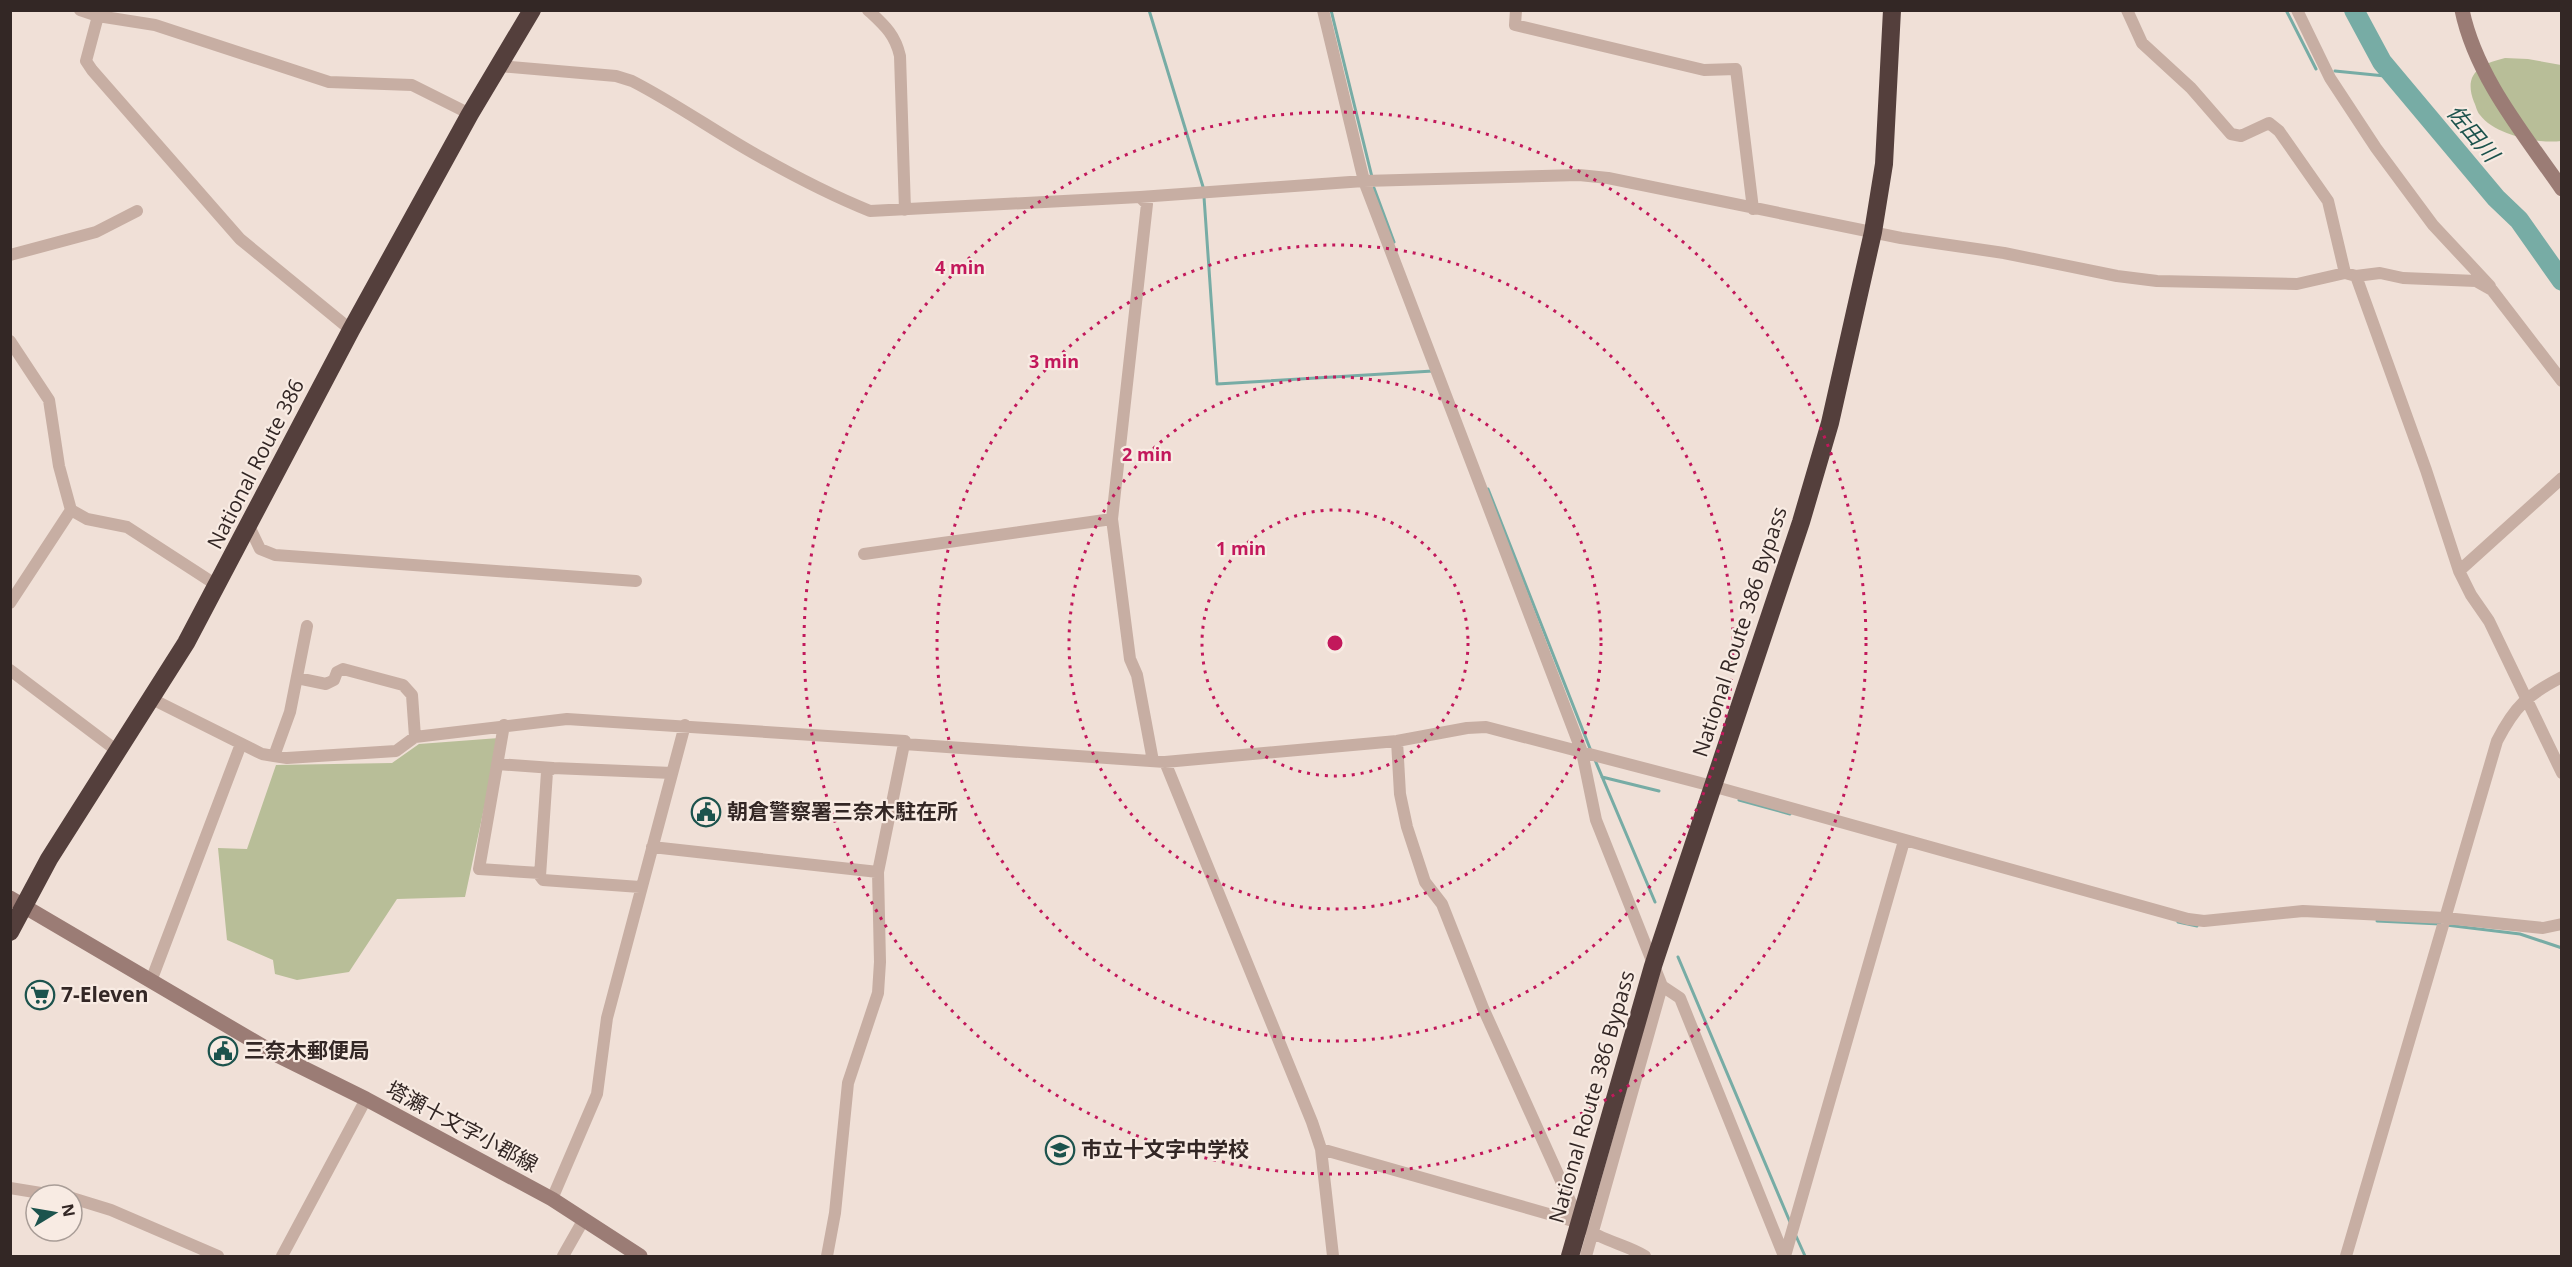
<svg xmlns="http://www.w3.org/2000/svg" width="2572" height="1267" viewBox="0 0 2572 1267" font-family="'Open Sans','Noto Sans JP',sans-serif">
<rect width="100%" height="100%" fill="#f0e0d7"/>
<path fill="#b8be98" d="M2505,58L2528,59L2561,65V141C2538,144 2495,135 2480,115C2477,112 2476,106 2474,102C2463,74 2480,64 2505,58Z
M499,738L465,897L397,899L349,972L297,980L275,974L273,960L227,940L218,848L247,849L276,765L392,763L419,744Z"/>
<g fill="none" stroke-linecap="round" stroke-linejoin="round">
<path stroke="#77aca5" stroke-width="3" d="M1149,10L1204,190
M1331,10L1372,177
M2286,10L2316,69
M2335,71L2395,77
M1374,188L1394,242
M1204,197L1217,384L1433,371
M1488,489L1591,751
M1595,760L1655,902
M1602,777L1659,791
M1739,800L1790,814
M2377,921L2440,924
M2178,922L2197,926
M2446,925L2520,934L2562,948
M1678,957L1790,1222
M1796,1236L1805,1256"/>
<path stroke="#77aca5" stroke-width="20" d="M2354,10L2382,62L2496,198L2519,220L2562,281"/>
<path stroke="#c7aea3" stroke-width="12" d="M80,10L98,16L155,25L329,82L412,85L470,114
M868,10C884,25 895,34 900,56L905,210
M1323,10L1364,181L1582,752L1596,820L1662,986L1680,998L1784,1256
M1516,10L1515,25L1704,70L1736,69L1753,209
M2127,10L2142,43L2191,88L2231,134L2241,136L2269,123L2279,131L2328,201L2345,273
M2297,10L2330,78L2376,148L2433,225L2490,286
M98,16L86,61L92,70L240,239L351,330
M499,66L616,76L632,81C675,103 714,131 755,154C792,175 830,195 870,211L1140,197L1364,181L1579,175L1608,178L1901,238L2004,253L2117,276L2157,281L2297,284L2345,273L2356,276L2380,273L2403,278L2476,281L2492,290L2562,381
M1140,197L1147,204L1112,519L1130,659L1137,675L1153,761
M10,255L96,232L137,211
M2356,276L2426,470L2459,571L2471,595L2489,621L2562,773
M10,341L49,400L59,466L71,510L87,519L127,527L218,586
M249,526L260,549L275,555L636,581
M864,554L1112,519
M2459,571L2562,478
M10,603L71,510
M10,670L116,750
M297,678L326,684L334,680L337,672L343,669L403,685L412,695L415,737
M152,699L262,754L274,756L287,758L396,751L415,737L567,719L905,741L904,744L1165,762L1397,741L1467,728L1486,727L1712,786L2188,919L2204,921L2303,911L2445,918L2543,928L2562,924
M504,725L479,869L540,873
M1397,741L1400,794L1407,827L1425,882L1442,904L1483,1008L1580,1223C1599,1241 1624,1243 1645,1256
M274,756L290,712L307,626
M1165,762L1312,1122L1321,1149L1333,1256
M497,764L553,768
M652,847L878,872
M640,887L543,880L540,876L547,772L553,768L672,773
M151,981L241,744
M1321,1149L1580,1223
M10,1188L53,1195
M72,1198L111,1210L218,1256
M552,1199L597,1094L607,1018L685,725
M282,1256L366,1099
M563,1256L584,1219
M827,1256L835,1213L848,1083L878,993L880,962L878,872L904,744
M1586,1256L1662,986
M1785,1256L1904,841
M2346,1256L2497,741C2515,706 2527,695 2562,677"/>
<path stroke="#9b7c75" stroke-width="15" d="M2462,10C2476,77 2524,134 2562,189
M10,898L279,1056L366,1099L552,1199L640,1256"/>
<path stroke="#543f3c" stroke-width="18" d="M10,932L49,859L186,643L351,330L470,114L532,10
M1570,1256L1653,966L1801,522L1830,423L1873,232L1884,164L1892,10"/>
</g>
<g fill="none" stroke="#c2185b" stroke-width="3" stroke-dasharray="3 6">
<circle cx="1335" cy="643" r="133"/>
<circle cx="1335" cy="643" r="266"/>
<circle cx="1335" cy="643" r="398"/>
<circle cx="1335" cy="643" r="531"/>
</g>
<defs>
<g id="civic-ring" transform="scale(1.5)"><circle r="9.5" fill="#f8ebe3" stroke="#1c534d" stroke-width="1.5"/><path d="M-.6-6.5H3V-4.5H.6V-3L4-1V1h2V6H-6V1h2V-1L-.6-3ZM-1.2 2.5V6h2.4V2.5Z" fill="#1c534d"/></g>
<g id="supermarket-ring" transform="scale(1.5)"><circle r="9.5" fill="#f8ebe3" stroke="#1c534d" stroke-width="1.5"/><path d="M-6-5.5h2.5l.6 2H6L4.5 2H-2.5L-4.4-4H-6ZM-1.5 3.2a1.3 1.3 0 1 0 .1 0ZM3 3.2a1.3 1.3 0 1 0 .1 0Z" fill="#1c534d"/></g>
<g id="school-ring" transform="scale(1.5)"><circle r="9.5" fill="#f8ebe3" stroke="#1c534d" stroke-width="1.5"/><path d="M0-5L7-2L0 1L-7-2ZM-4 1L0 2.5L4 1V4Q0 6-4 4Z" fill="#1c534d"/></g>
</defs>
<g fill-rule="evenodd">
<use href="#civic-ring" x="706" y="812"/>
<use href="#supermarket-ring" x="40" y="995"/>
<use href="#civic-ring" x="223" y="1051"/>
<use href="#school-ring" x="1060" y="1150"/>
</g>
<g text-anchor="middle" stroke-width="4.5" stroke-linejoin="round" paint-order="stroke">
<g font-size="21" fill="#332725" stroke="#f8ebe3">
<text transform="translate(256 464) rotate(-63)" y="7">National Route 386</text>
<text transform="translate(1740 632) rotate(-72)" y="7">National Route 386 Bypass</text>
<text transform="translate(1592 1097) rotate(-74)" y="7">National Route 386 Bypass</text>
<text transform="translate(462 1127) rotate(28)" y="7">塔瀬十文字小郡線</text>
</g>
<g font-size="21" font-weight="bold" fill="#332725" stroke="#f8ebe3" text-anchor="start">
<text x="727" y="819">朝倉警察署三奈木駐在所</text>
<text x="61" y="1002">7-Eleven</text>
<text x="244" y="1058">三奈木郵便局</text>
<text x="1081" y="1157">市立十文字中学校</text>
</g>
<g font-size="22" font-style="italic" fill="#1c534d" stroke="#f8ebe3">
<text transform="translate(2473 133) rotate(50)" y="8">佐田川</text>
</g>
</g>
<circle cx="1335" cy="643" r="9" fill="#c2185b" stroke="#f8ebe3" stroke-width="3"/>
<g font-size="18" text-anchor="middle" font-weight="bold" fill="#c2185b" stroke="#f8ebe3" stroke-width="4.5" stroke-linejoin="round" paint-order="stroke">
<text x="960" y="274">4 min</text>
<text x="1054" y="368">3 min</text>
<text x="1147" y="461">2 min</text>
<text x="1241" y="555">1 min</text>
</g>
<rect width="2572" height="1267" fill="none" stroke="#332725" stroke-width="24"/>
<g transform="translate(54 1213) rotate(79)"><circle r="28" fill="#f8ebe3" stroke="#a99d97" stroke-width="1.5"/>
<path d="M0-4.5L10 22L0 15L-10 22Z" fill="#1c534d"/>
<text y="-9" font-size="16" font-weight="bold" text-anchor="middle" fill="#332725">N</text>
</g>
</svg>
